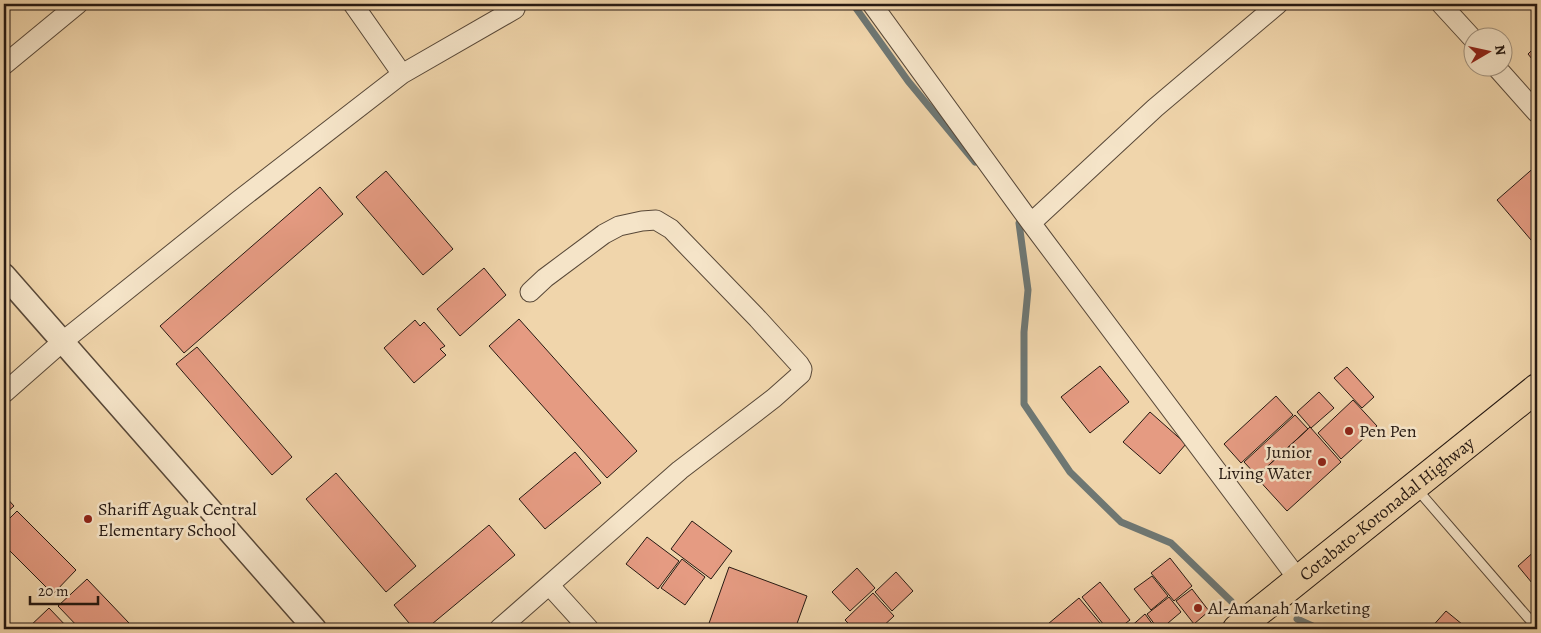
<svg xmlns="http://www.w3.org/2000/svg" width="1541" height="633" viewBox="0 0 1541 633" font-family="Alegreya,serif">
<rect width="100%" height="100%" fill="#f0d5ab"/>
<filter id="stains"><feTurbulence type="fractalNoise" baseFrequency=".004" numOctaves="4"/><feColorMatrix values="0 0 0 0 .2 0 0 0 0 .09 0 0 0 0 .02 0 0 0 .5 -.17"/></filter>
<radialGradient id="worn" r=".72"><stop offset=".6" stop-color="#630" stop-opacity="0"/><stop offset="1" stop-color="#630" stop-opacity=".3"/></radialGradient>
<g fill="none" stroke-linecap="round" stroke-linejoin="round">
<path stroke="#6e7773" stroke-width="7" d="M853,4L908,81L975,162
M1019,223L1028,290L1024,332V404L1070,472L1121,522L1171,543L1231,601
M1297,619L1319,629"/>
</g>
<path fill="#e59b82" stroke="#261912" d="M1537,45V65L1528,54Z
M1537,165V247L1497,200Z
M386,171L453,249L423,275L356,197Z
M320,187L343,214L184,353L160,326Z
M484,268L506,295L460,336L437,309Z
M519,319L637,451L607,478L489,346Z
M415,320L420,326L424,322L445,346L440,349L446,355L414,383L384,348Z
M197,347L292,457L272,475L176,364Z
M1100,366L1129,402L1090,433L1061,397Z
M1347,367L1374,397L1362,408L1334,378Z
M1319,392L1334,408L1311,428L1297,412Z
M1276,396L1293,415L1241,463L1224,444Z
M1353,400L1377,426L1341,459L1318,433Z
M1150,412L1186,444L1160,474L1123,442Z
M1295,415L1308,429L1257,476L1244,462Z
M1310,427L1341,462L1287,511L1256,477Z
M575,452L601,483L545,529L519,499Z
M336,473L416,566L386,592L306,499Z
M4,495L14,506L4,515Z
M17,511L76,570L53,594L4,545V524Z
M692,521L732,551L711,579L671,549Z
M489,525L515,555L426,629H414L394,605Z
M647,537L679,561L658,589L626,564Z
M1537,549V589L1518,566Z
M1170,558L1192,586L1174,601L1151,573Z
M682,559L705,577L685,605L661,588Z
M729,567L807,596L795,629H707Z
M857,568L875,588L850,611L832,592Z
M896,572L913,591L892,611L875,592Z
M1152,576L1168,596L1151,610L1134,589Z
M87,579L129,623L122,629H80L58,606Z
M1100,582L1130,620L1118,629H1107L1082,597Z
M1192,589L1209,611L1194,624L1176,601Z
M873,593L894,616L880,629H854L845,620Z
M1169,597L1181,612L1161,629H1158L1147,614Z
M1079,598L1105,629H1042Z
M49,608L69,629H27Z
M1446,611L1468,629H1430Z
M1145,614L1156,629H1128Z"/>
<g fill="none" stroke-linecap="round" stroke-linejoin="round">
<g stroke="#584838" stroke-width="11">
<path id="service" d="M1416,488L1537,628"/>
</g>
<g stroke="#584838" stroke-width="21">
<path id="minor" d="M353,4L402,74
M872,4L1031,223L1298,579
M1441,4L1474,40
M4,65L78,4
M1497,68L1537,113
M1031,223L1155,108L1278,4
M4,393L62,342L238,201L402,74L515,9
M550,586L589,629
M499,629L680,470L774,398L801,374L802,369L799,364L758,319L671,229L656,220L642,221L619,226L604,234L545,278L530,292"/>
</g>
<g stroke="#584838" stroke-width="25">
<path id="tertiary" d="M4,275L315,629"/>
</g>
<g stroke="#261912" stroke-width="30">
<g id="trunk">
<path id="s1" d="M1237,629L1537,388"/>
</g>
</g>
<use href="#service" stroke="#f5e4c8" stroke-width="9"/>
<use href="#minor" stroke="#f5e4c8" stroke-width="19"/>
<use href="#tertiary" stroke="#f5e4c8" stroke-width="22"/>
<use href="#trunk" stroke="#f0d5ab" stroke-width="28"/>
</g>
<g fill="#8f2418" stroke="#f5e4c8" stroke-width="2">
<circle cx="1349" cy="431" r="5"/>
<circle cx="1322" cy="462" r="5"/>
<circle cx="88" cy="519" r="5"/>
<circle cx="1198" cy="608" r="5"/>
</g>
<g text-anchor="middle" stroke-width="5" stroke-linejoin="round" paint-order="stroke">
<g font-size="18" fill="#261912" stroke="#f5e4c8" text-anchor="start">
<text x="1359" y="437">Pen Pen</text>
<text x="1312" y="458" text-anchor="end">Junior<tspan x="1312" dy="21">Living Water</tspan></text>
<text x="98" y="515">Shariff Aguak Central<tspan x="98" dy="21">Elementary School</tspan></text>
<text x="1208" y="614">Al-Amanah Marketing</text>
</g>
<g font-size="18" fill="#261912" stroke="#f5e4c8">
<text dy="6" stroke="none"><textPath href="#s1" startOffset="192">Cotabato-Koronadal Highway</textPath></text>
</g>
</g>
<rect width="1541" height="633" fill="none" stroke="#f0d5ab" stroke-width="20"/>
<rect x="5" y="5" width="1531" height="623" fill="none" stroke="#261912" stroke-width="2.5"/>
<rect x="10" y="10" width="1521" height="613" fill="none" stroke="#261912"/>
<g transform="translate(1488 52) rotate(81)"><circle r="24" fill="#f5e4c8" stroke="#a2937f"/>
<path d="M0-4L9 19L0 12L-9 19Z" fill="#8f2418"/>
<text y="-8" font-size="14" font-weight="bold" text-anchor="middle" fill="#261912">N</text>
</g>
<path d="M30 596v8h68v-8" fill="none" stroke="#261912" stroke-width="2.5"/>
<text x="38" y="596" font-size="15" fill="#261912" stroke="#f5e4c8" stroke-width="4" paint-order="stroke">20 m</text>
<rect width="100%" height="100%" filter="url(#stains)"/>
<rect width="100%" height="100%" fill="url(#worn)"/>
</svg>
